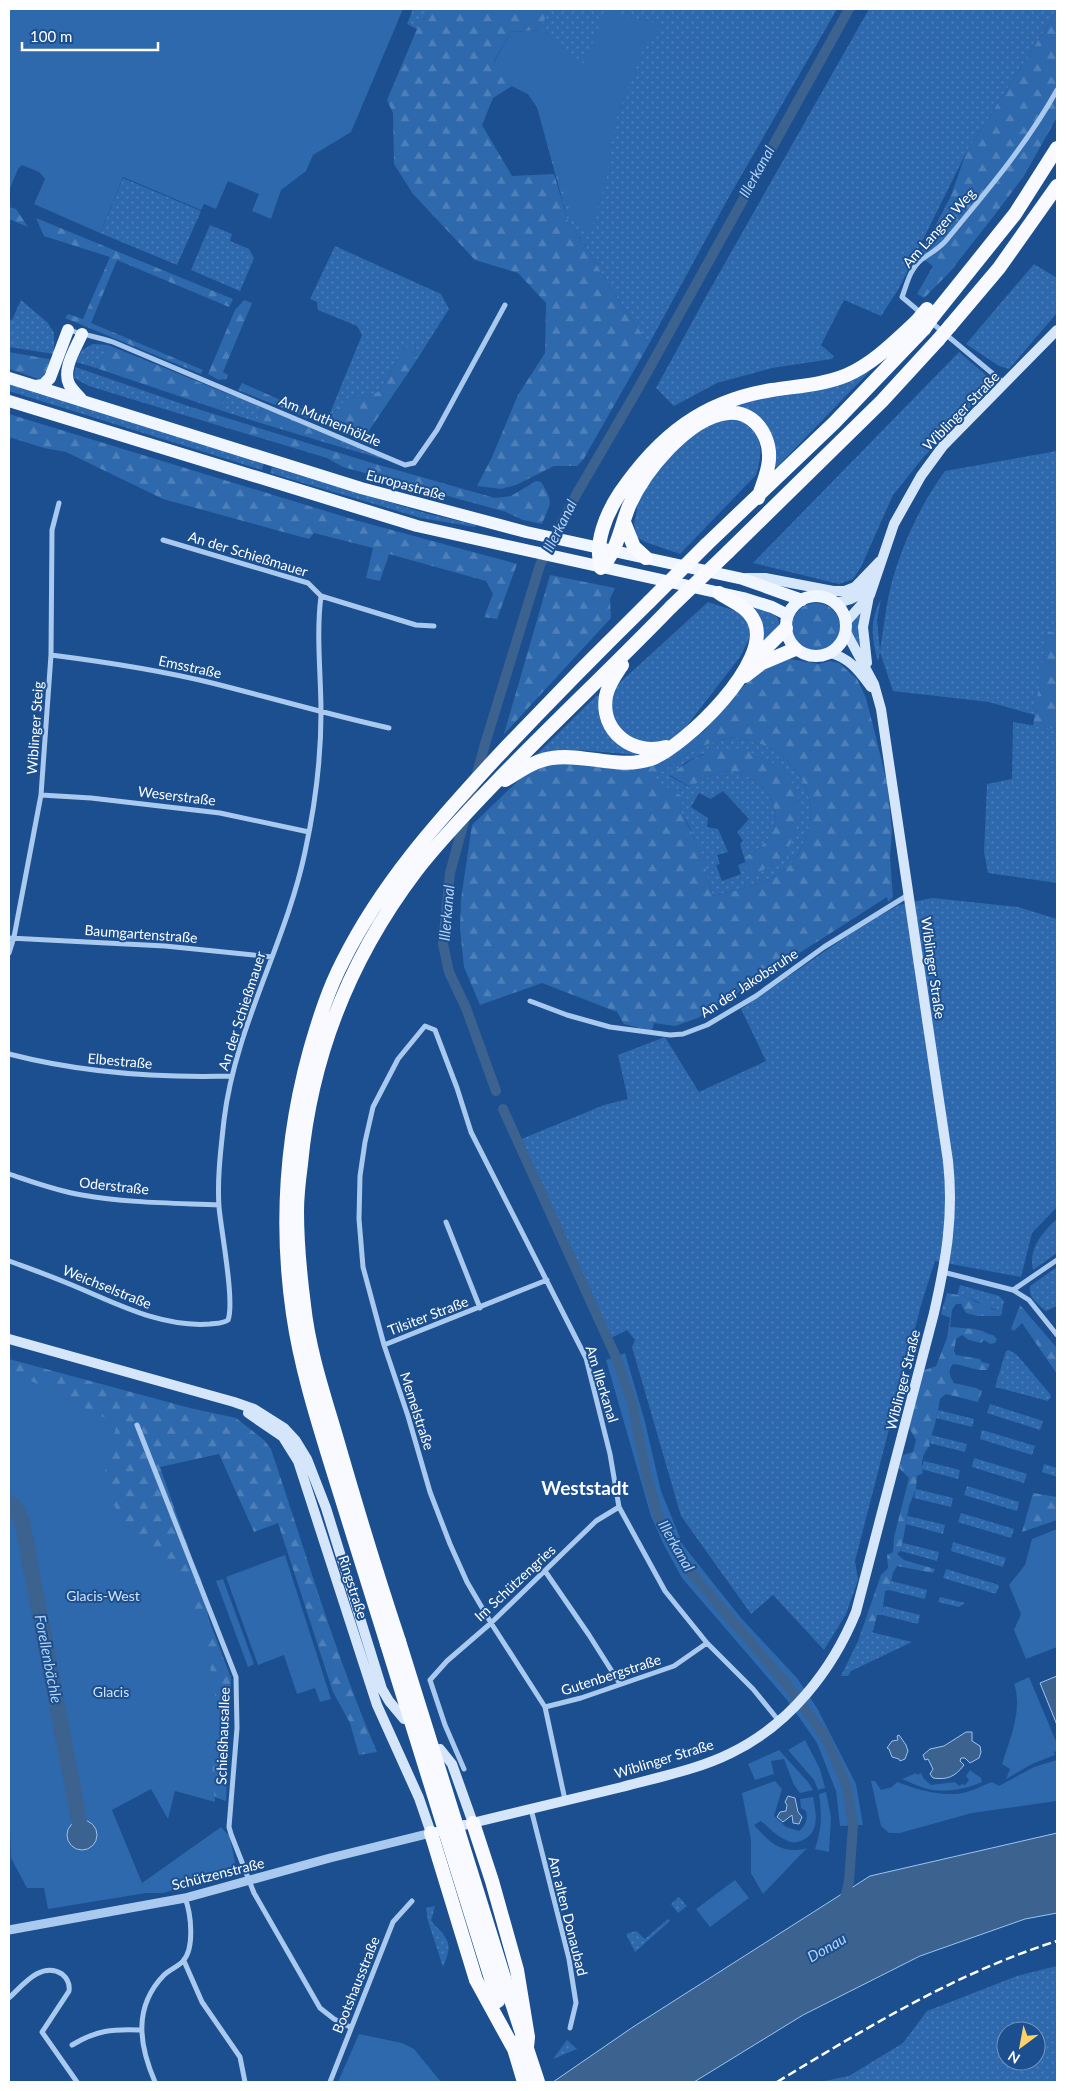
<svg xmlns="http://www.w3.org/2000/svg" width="1066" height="2091" viewBox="0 0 1066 2091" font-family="Lato,sans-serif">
<defs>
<pattern id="grass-dots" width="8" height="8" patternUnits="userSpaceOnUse" patternTransform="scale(1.25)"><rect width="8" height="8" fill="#2e69ad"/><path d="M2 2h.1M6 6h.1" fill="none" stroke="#4d80b9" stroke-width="1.8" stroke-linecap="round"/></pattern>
<pattern id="forest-firs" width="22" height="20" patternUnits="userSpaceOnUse" patternTransform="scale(1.25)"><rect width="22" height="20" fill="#2e69ad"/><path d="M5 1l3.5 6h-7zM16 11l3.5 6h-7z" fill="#4d80b9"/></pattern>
</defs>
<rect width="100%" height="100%" fill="#1b4f8f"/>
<path fill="url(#grass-dots)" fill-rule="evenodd" d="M413,9H431L417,29L407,24Z
M549,9H837L730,195L649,344L611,289L586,247L568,221L537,107L528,94L512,86Z
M869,9H1057V11L966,153L898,290L881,316L844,300L821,345L834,356L832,359L772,368L717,383L674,406L656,388L708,293Z
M123,178L201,211L177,265L100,233Z
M210,225L232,234L230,241L249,249L254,258L240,291L191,270Z
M335,246L441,294L449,309L416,361L415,345L404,349L379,391L367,397L348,398L328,418L362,335L357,326L318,310L317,302L310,299Z
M1034,264L1057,278V313L1009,369L999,366L966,344Z
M21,300L48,323L54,333V354L9,347V319L12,320Z
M93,344L108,345L96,368L76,362L82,350Z
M959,352L994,382L922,459L893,495L861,567L853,579L839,584L753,563Z
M75,367L191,407L187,416L89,386L74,378Z
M871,370L777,467L772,466L773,447L729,407L763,397L848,380Z
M9,384L264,463L262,470L9,391Z
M226,393L262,407L257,422L220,410Z
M730,418C762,425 765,447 756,475L680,554L645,542L637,537L634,524L638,504L648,483L656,472L695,432L707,423Z
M339,439L390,461L337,446Z
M1057,451V634L1047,632L1035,715L989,702L893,691L880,652L878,661C871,638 870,620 881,599L877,620L880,651C883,632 885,613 889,594C899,550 919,507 945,471Z
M272,467L425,513L476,525L475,527L421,518L270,473Z
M708,602L742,613L751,629L749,639L740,657L682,732L668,741L653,745L634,741L622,733L614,721L610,695L614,688Z
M746,603C756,607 788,613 777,630C773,637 763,644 757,650Z
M862,607L859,626L861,648L859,649C848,628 849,626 862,607Z
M597,695L601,697V712L638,752L637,755L579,750L535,756Z
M1013,722L1057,729V883L988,873L984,852L987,784L1012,779Z
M735,737C746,740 758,742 768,747C800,762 821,803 806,837C802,847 797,859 788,867C768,884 739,889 713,896C704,866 697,835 679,809C671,798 661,789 653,779C681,755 698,744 735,737ZM703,754L799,800L769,867L750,876L746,862L738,865L741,874L722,881L716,865L720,864L717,855L728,852L718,829L707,827L708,818L691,807L699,793L711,799L723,791L749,819L737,832L743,841L740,844L744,857C771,844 785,823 768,795C764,787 757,781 748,777C742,774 733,771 726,772C714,773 699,781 689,787L670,776L686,762Z
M932,898L1018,907L1057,919V1207L1032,1233L1021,1277L935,1261L921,1305L855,1561L858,1580L846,1614L824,1650L773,1595L751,1614L681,1516L632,1347L635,1340L627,1330L611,1338L519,1140L604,1105L628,1099L618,1055L665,1037L699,1092L766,1061L741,1009L866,923L899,905Z
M1057,1219V1253L1033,1270C1028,1248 1043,1232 1057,1219Z
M1057,1267V1306L1046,1311C1037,1303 1028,1298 1030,1286Z
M960,1285L999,1296L1004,1301L1001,1316L998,1311L965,1296L957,1295Z
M1009,1350L1017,1355L1050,1394L1051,1397L1048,1401L995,1387L1006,1351Z
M990,1404L1043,1421L1040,1430L987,1413Z
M938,1410L974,1419L972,1427L936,1418Z
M982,1430L1035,1446L1032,1455L980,1439Z
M931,1435L967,1444L965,1452L929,1443Z
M974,1458L1027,1474L1024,1483L972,1467Z
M924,1461L960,1470L958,1479L921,1469Z
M1044,1464L1057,1468V1477L1042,1472Z
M967,1486L1019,1502L1017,1511L964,1495Z
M916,1489L953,1498L951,1507L914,1498Z
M961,1513L1014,1529L1011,1538L958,1522Z
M908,1516L945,1525L943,1534L906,1524Z
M953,1542L1006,1558L1003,1567L951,1551Z
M903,1543L939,1552L937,1561L901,1551Z
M946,1569L999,1585L996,1594L943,1578Z
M891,1581L927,1590L925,1599L889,1590Z
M940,1597L965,1603L959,1607L938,1602Z
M884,1606L920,1615L918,1624L882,1615Z
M871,1632L912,1642L851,1671L848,1676H841L858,1641Z
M679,1897L687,1906L678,1913L671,1904Z
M435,1906L431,1921C448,1939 454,1942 443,1967L428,1921L426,1908Z
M668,1919L670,1921L635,1952L626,1934L636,1931L645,1939Z
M1057,1966V2082H820L849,2076L903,2043L927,2011L1017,1976ZM1006,2031H1036V2061H1006Z
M567,2040L577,2049L553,2059Z"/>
<path fill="url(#forest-firs)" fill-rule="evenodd" d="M431,9H549L540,30L511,32L494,61L512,86L493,98L482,125L512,176L554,174L568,221L586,247L611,289L649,344L583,460L577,466H554L516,485L501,489L477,486L492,457L518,395L545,353L546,303L518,273L475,260L413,194L394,164L393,113L387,100L417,29Z
M1057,11V117L1024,176L993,217L949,273L924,298L917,294L933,266L919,256L950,198L966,153Z
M9,207L16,209L28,227L9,219Z
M36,218L233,299L229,307L117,260L91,323L203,370L201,374L65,318L68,314L83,319L110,257L44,236Z
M244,300L252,303L223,372L228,375L226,379L219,380L208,374L235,310Z
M415,344L416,361L362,441L297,414L300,408L328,418L348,398L367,397L379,391L404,349Z
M108,345L226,393L220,410L96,368Z
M9,352L54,360L46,376L39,379L9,369Z
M242,383L296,407L293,412L238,390Z
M191,407L372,463L495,498L511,496L536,481L541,482C554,503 551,502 542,524L523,520L506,512L343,467L327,458L187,416Z
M262,407L339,439L337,446L257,422Z
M9,414L355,520L517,564L497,619L484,617L493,594L486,581L389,554L380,581L366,578L373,548L314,533L309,539L163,499L66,452L44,448L9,437Z
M550,575L615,588L610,599L611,618L504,734Z
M792 627a24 24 0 1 1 48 0a24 24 0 1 1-48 0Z
M1047,631L1057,634V729L1033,726Z
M790,659L819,664L830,661L839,663L857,679L866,698L887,782L892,830L890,857L893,897L888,902L887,897L698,1018L675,1026L654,1023L652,1031L624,1024L617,1012L542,983L480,1005L464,967L460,929L461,899L472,825L523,776L542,766L563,762L647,766L673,755L705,730L749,680L781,660ZM735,737C746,740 758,742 768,747C800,762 821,803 806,837C802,847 797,859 788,867C768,884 739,889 713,896L700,849L679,808L685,798L653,779C681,755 698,744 735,737Z
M735,748C774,756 808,781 797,825C794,838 789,850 780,859C771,867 760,871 750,877L744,857C771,844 785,823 768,795C764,787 757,781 748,777C742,774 733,771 726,772C714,773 699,781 690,787L670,775C690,759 709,749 735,748Z
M947,1293L965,1296L978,1303L985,1301L992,1305L991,1309L998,1311L1001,1316H977L966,1313L961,1304H956L952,1310L950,1327C957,1328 973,1328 978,1330C984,1331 987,1334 993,1335L997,1339L995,1343L990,1344L984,1340L981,1343L969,1340L962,1335L956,1339L954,1351L956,1355L980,1359L982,1362L990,1364L987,1370C975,1371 965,1365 953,1364C947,1372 950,1376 954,1383L976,1388L982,1391L978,1402L946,1394L940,1399L935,1424L929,1443L930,1446C923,1451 920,1465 923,1473L917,1476L916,1489L909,1506L901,1551H900L897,1554L904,1560L935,1569L933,1573L897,1566L893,1573L889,1590L885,1591L882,1615H877L873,1631L858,1641L881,1575L888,1568L887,1555L893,1552L894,1537L909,1478L899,1468L903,1455L913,1452L916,1440L908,1426L922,1371L936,1366L947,1338L950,1318L941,1314Z
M1020,1305L1057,1348V1374L1022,1323L1014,1331L1011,1329Z
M9,1359L190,1408L236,1418L264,1440L271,1449C305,1550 335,1654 377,1752L359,1755L350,1723L333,1692L278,1523L254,1532L219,1454L160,1467L193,1561L201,1579L209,1620L231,1678L226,1801L128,1768L107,1809L125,1886L9,1485Z
M1033,1493L1057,1497V1520L1022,1532Z"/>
<path fill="#2e69ad" d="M9,9H403L351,132L313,155L306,171L281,190L271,219L252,211L259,194L228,181L216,209L204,204L201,210L123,177L100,233L34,204L45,179L39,172L22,165L18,169L9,191Z
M606,9L631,18L666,25L641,53L614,126L606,182L589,236L572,217L537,107L528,94L512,86L494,62L511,32L540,30L551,36L584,64Z
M625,1353L645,1422L661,1491L683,1545L741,1618L797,1678L817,1708L856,1784L863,1825L840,1826L836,1791L817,1743L787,1700L682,1578L664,1545L651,1516L606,1360Z
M9,1370L117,1424L102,1482L137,1549L179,1567L205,1638L219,1717L212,1774L215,1802L175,1791L168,1819L151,1789L112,1810L142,1883L221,1827L230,1837L235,1863L231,1869L202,1881L163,1893H146L48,1909L44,1888H27L11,1858L9,1793Z
M1057,1529V1647L1026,1659L1014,1630L1021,1614L1009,1585L1025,1565L1032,1539Z
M285,1555L331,1699L320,1702L315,1688L297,1694L284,1655L258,1665L226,1577Z
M223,1579L254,1664L248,1667L216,1581Z
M1029,1677L1057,1744V1751L1054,1752L1055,1755L1032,1764L1006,1779L1010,1769L1002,1764C1010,1739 1023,1709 1014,1684Z
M805,1740L820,1769L825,1788L818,1790L814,1780L788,1750Z
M779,1750L808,1782L813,1790L800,1793L794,1785L784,1759L771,1761L774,1774L755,1780L748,1764Z
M1057,1760V1801L972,1813L900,1833H889L881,1826L871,1781H875L881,1790L892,1787L897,1782C919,1790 946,1799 970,1791C977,1789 985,1784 992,1782L999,1786L1034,1767Z
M970,1770L981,1778L982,1782C967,1789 945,1793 928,1789C919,1787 910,1782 902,1779L916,1773L917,1775L921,1773L924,1779L931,1785L955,1782L959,1786L962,1784L965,1785L969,1780L966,1776Z
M775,1781L782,1789L774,1816L786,1827L799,1831C805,1826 808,1820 806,1811L801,1808L800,1799L813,1797C816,1813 821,1833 801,1841C795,1843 792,1843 786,1840C776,1836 768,1827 761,1821L754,1825C770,1843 783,1855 807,1848L763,1894L751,1873V1840L742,1793Z
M826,1792L831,1817L829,1852L815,1849C822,1828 822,1816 819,1794Z
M735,1880L749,1898L710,1927L696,1909Z
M359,2034L402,2043L414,2049L441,2082H338Z"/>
<path fill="#3c6290" stroke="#9cc4f0" d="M1057,1676V1725L1040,1683Z
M966,1732H972V1741L980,1746L981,1752L979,1758L970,1763L965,1758H961L960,1761L964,1765C955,1777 947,1780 933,1778L930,1774L933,1769L928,1759L925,1760L923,1755L930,1749L944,1746Z
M899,1735L906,1745L908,1751L905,1759L900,1761L899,1759L892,1757L889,1749L887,1748L892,1741L898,1740L897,1736Z
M788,1796L795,1798L798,1812L802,1817L799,1824L793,1823L792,1815L783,1822L777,1817L780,1812L786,1811L787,1805L785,1802Z
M67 1835a15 15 0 1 1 30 0a15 15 0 1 1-30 0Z
M1057,1833V1913L1025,1919L920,1956L803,2015L694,2082H553L633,2027L870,1876Z"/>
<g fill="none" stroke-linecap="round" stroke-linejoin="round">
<path stroke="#3c6290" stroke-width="10" d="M496,1091L466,1008L449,972L443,944L450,873L485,744L540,565L576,495L639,387L849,9
M503,1109L615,1355L632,1403L647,1477L660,1522L688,1569L784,1681L825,1736L847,1787L853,1826L849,1881L844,1902"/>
<path stroke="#3c6290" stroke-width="16" d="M9,1503L15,1507L22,1521L79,1820"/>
<path stroke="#a9c9ee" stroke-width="5" d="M921,313L902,297C907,284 910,269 921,260C930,253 941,248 948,238C987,191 1027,144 1057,90
M931,322L1005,384
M69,330C84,335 98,337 113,342L405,465L414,463L437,430L505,305
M163,540L308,583L321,596L416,625L434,626
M51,655C106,662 159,670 212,683C272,698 330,715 389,728
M41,795L91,798L220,813L309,832
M9,938L165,946L272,957
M9,953L14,937L41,795L51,655L52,530L59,503
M530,1001L567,1015L610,1027L670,1035L683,1034L707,1025L756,996L824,947L908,895
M9,1054C82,1073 156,1078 232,1076
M9,1174C33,1182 57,1191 82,1195C127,1203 174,1203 219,1205
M446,1222L480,1308
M9,1261C28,1268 48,1275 67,1283C112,1301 159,1328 210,1324C216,1323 222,1324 228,1320C235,1302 221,1230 219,1207C217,1178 221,1148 224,1120C235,1027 286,943 305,852C315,806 321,760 321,713C321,674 316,635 321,596
M943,1272L1013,1290L1029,1300L1057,1335
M1013,1290L1057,1260
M384,1345L547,1280
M137,1425L236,1677L237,1728L229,1827L231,1834L254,1893L320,2008L334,2019L350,2027
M545,1571L589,1635L620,1684
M545,1707L581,1698L674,1666L707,1643
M464,1769L445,1725L430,1680L447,1661L491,1623L596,1521L619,1507
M565,1800L545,1707L491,1623L467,1582L450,1544L430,1492L408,1416L384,1345L363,1267L359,1219L360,1176L365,1142L373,1107L398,1059L425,1026L435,1030L457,1088L471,1132L586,1358L610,1454L619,1507L665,1591L707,1643L753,1689L779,1721
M531,1809L569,1959L576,2003L570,2028
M184,1961L202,2002L240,2057L245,2082
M9,1998C23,1985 41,1961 62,1974C68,1979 70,1984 69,1991L42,2032L77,2082
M72,2045C97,2030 112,2029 140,2030
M155,2082C139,2045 133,2007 164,1975C170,1969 178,1967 183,1961C195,1948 191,1913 185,1898
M330,2082L393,1922L412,1901"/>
<path stroke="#a9c9ee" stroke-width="9" d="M9,1930L185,1898L330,1858L431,1833"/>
<path stroke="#d6e6fa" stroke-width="10" d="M747,578H765L833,591H845L855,587L880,561
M834,602C851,602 861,595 872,582
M846,622L870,595L894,524L921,476L943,446L1057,330
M830,653C850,658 859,671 871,687
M867,663L863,627L869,596
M9,1339L234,1402L254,1409L284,1428L296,1441L307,1459L326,1508L382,1689L389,1701L404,1719
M248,1413L283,1437L298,1461L377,1705L419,1798L431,1833L437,1832
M440,1749L452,1764L473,1823
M464,1825C516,1812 569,1800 622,1787C658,1777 697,1770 731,1753C789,1725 832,1671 856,1612L934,1313C946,1260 954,1216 948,1161L881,709L874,684L846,632"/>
<path stroke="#f0f6ff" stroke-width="12" d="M9,378L361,488L526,532L743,579L802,600
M35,386L43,385L50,378L68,330
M82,400C78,395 72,390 69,384C62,369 76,348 82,334
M9,401L417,526L743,598L772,607L788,615
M786 626a30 30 0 1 1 60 0a30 30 0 1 1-60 0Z"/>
<path stroke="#f8faff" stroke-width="14" d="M934,315L1015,214L1057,148
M950,326L999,268L1057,186
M758,498C765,478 774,459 766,439C760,423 746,411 728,413C688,417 644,472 629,506C620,528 618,550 601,568C594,543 606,514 620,493C659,436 703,401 772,390C797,386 823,385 847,375C874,363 894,342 916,322
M624,522L634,547L646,558
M706,545L834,423L924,329
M728,552L882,401L938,340
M753,661L786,628
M622,665C616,674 608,685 606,696C600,732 633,756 666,747
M745,676L762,663L795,649
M505,780C520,771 535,760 552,758C585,753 619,770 651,759C685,746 774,661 754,621C747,606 731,601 719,593
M399,1641C377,1575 357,1509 338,1443C325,1398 309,1352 304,1305C300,1274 297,1242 297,1211C297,1195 299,1179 301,1164C311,1056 351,957 416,871C440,840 468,811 495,783C553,723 613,667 671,607
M387,1644C369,1588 352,1531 334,1474C318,1422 301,1369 293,1314C280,1225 286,1137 310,1050C319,1019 328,990 343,961C382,883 437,822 496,758C546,705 597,653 649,602
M473,1823L492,1881L517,1970L528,2037L527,2047
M431,1833L476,1980L515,2051
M510,1997L538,2082
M512,2042L524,2082"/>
<path stroke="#fff" stroke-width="2.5" stroke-dasharray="9 4" stroke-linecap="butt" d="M777,2082C868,2027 956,1973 1057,1941"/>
<path stroke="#f8faff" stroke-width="14" d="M916,322L927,309
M924,329L934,315
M938,340L950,326
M649,602L706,545
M671,607L728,552
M399,1641L510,1997
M387,1644L498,2001"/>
</g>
<g text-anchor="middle" stroke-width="4" stroke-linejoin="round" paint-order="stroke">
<g font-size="14" fill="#fff" stroke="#1b4f8f">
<text transform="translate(939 228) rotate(-48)" y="5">Am Langen Weg</text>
<text transform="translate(961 411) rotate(-46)" y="5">Wiblinger Straße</text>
<text transform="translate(330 421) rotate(23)" y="5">Am Muthenhölzle</text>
<text transform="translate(406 485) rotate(15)" y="5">Europastraße</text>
<text transform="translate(248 554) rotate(17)" y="5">An der Schießmauer</text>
<text transform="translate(190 667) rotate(12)" y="5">Emsstraße</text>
<text transform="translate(35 728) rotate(-86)" y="5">Wiblinger Steig</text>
<text transform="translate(177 796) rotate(7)" y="5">Weserstraße</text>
<text transform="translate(141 934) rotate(4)" y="5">Baumgartenstraße</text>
<text transform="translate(933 968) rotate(82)" y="5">Wiblinger Straße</text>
<text transform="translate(749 983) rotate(-33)" y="5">An der Jakobsruhe</text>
<text transform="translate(242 1011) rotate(-72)" y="5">An der Schießmauer</text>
<text transform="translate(120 1061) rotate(5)" y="5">Elbestraße</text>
<text transform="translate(114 1186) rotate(6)" y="5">Oderstraße</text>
<text transform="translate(107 1287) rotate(22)" y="5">Weichselstraße</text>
<text transform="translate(428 1316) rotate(-21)" y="5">Tilsiter Straße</text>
<text transform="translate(903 1380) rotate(-76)" y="5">Wiblinger Straße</text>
<text transform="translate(602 1384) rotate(73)" y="5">Am Illerkanal</text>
<text transform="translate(417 1411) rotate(72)" y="5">Memelstraße</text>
<text transform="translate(515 1583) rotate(-43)" y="5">Im Schützengries</text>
<text transform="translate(353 1587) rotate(72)" y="5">Ringstraße</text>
<text transform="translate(611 1675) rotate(-18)" y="5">Gutenbergstraße</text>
<text transform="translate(223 1736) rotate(-88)" y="5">Schießhausallee</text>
<text transform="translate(664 1759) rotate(-17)" y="5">Wiblinger Straße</text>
<text transform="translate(218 1874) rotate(-14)" y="5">Schützenstraße</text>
<text transform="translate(568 1916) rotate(76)" y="5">Am alten Donaubad</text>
<text transform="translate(356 1985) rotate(-68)" y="5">Bootshausstraße</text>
</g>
<g font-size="14" fill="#cfe3fa" stroke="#1b4f8f">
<text x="103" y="1601">Glacis-West</text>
<text x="111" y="1697">Glacis</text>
</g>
<g font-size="15" font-style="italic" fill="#b5d3f5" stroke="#1b4f8f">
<text transform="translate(757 172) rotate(-61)" y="5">Illerkanal</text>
<text transform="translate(560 526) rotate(-63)" y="5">Illerkanal</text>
<text transform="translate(447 913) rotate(-85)" y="5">Illerkanal</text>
<text transform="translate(676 1546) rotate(60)" y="5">Illerkanal</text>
<text transform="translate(48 1659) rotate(79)" y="5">Forellenbächle</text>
<text transform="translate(827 1948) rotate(-30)" y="5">Donau</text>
</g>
<g font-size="19" font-weight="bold" fill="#fff" stroke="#1b4f8f">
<text x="585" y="1495">Weststadt</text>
</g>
</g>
<rect width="1066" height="2091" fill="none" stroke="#ffffff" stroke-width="20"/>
<g transform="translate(1021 2046) rotate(212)"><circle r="24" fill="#1b4f8f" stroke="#7695bc"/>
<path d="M0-4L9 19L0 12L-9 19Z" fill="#ffd166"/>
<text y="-8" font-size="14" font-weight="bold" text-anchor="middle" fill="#ffffff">N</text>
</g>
<path d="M22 42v8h136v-8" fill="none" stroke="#ffffff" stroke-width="2.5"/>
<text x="30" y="42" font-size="15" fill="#ffffff" stroke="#1b4f8f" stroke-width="4" paint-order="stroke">100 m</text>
</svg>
